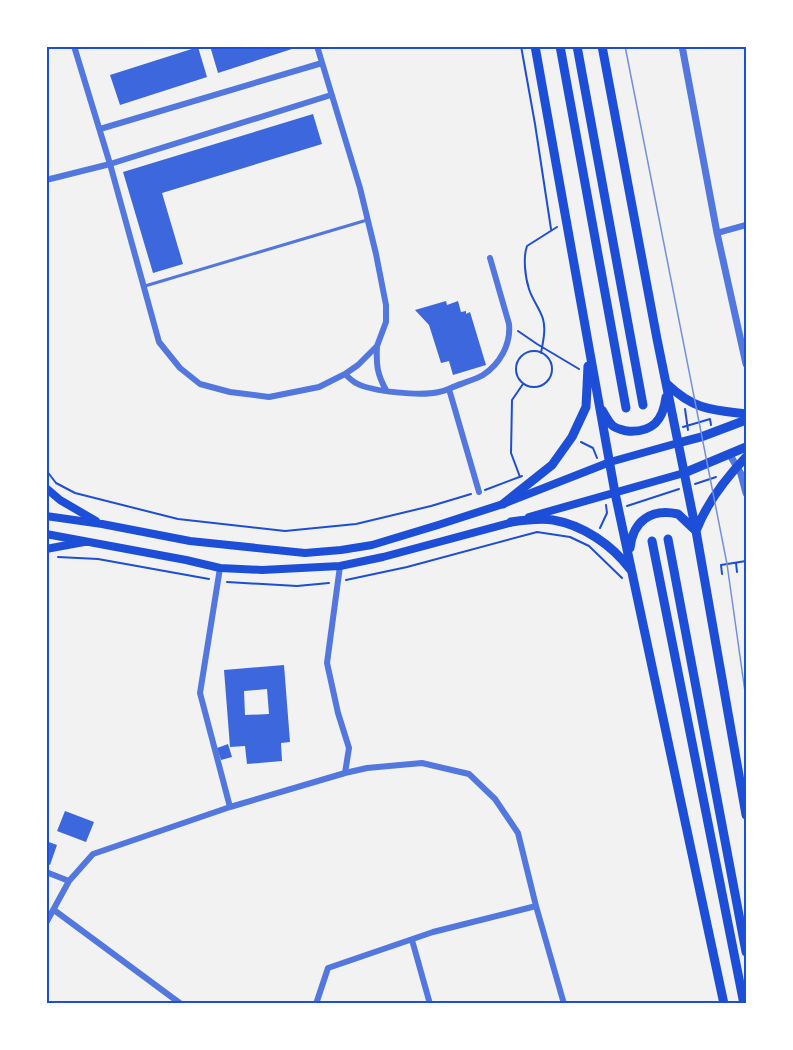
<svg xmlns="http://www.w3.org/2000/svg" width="793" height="1050" viewBox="0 0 793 1050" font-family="'Golos Text',sans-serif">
<rect width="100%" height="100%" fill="#f2f2f2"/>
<path fill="#3d67dc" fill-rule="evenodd" d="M210,46H298V47L218,73Z
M198,47L207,77L120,105L110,75Z
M313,114L322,144L162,193L183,264L153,273L123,172Z
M446,301L447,305L458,301L461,312L466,311V314L470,312L486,365L453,375L449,361L441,363L429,325L415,310Z
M284,665L290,742L281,743L282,761L247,764L245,746L230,747L224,670ZM267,689L269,714L245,715L244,691Z
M228,744L232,757L221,760L217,748Z
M65,811L94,822L86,842L57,831Z
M46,841L57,845L50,865L46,864Z"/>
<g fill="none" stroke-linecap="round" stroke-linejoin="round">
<path stroke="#1d4ed8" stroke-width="2" d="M521,46L535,124L551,229
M518,331L537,344L579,369
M516 369a18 18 0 1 1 36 0a18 18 0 1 1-36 0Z
M541,353C543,342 546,330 543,319C540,309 532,299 529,289C525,277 523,257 527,246L557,227
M685,409L688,430
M683,427L710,419L711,425
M581,442L593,448L597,458
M46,470L56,483L75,493L178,519L285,531L356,524L431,506L471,494
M520,477L511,453L512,400L523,384
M695,484L716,477
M485,490L522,476
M627,506L679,489
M600,528L607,513L606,505
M58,557L98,559L209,579
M736,563L737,572
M722,574L721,565L746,561
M346,580L407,567L537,532L570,537L589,546L622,578
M227,582L297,586L329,583"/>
<path stroke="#5277de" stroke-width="3" d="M145,286L367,220"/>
<path stroke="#5277de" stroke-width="6" d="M74,46L110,164L159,342L180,368L200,384L230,392L269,397L319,387L345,374L358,365L377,346L386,322V305L376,254L360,188L317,46
M100,129L322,63
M46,180L110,164L331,95
M717,233L746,225
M377,346C376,364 377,374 386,390
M345,374C348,377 352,381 356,383C372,392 421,396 439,392C446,391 454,386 461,384C468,381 476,379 483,375C500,364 511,344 509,324L490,258
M449,389L479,492
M340,566L327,663L338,713L349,748L345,773
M220,568L200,693L230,807
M46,872L69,881
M54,910L181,1004
M46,923L69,881L93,854L230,807L345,773L367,768L422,763L469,774L495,799L518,833L536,906L564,1004
M412,940L430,1004
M316,1004L328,968L433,932L536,906"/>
<path stroke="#5277de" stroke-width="7" d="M682,46L717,233L746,364
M730,455L741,474L746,493"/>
<path stroke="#1d4ed8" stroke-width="8" d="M46,488L60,500L96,521
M46,516L102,524L190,541L305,553L341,550L372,545L438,525L503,504L610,462L678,443
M529,517L684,473
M46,534L186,560L220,568L262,570L340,566L383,557L517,521
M46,549L84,542"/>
<path stroke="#1d4ed8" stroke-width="9" d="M678,443L701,437L746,420
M684,473L746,447"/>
<path stroke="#1d4ed8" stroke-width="9" d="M535,46L615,493L724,1004
M560,46L626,408
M577,46L643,405
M602,46L657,339L696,531L746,815
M667,384C694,410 712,410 746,414
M602,410C605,415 609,423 613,426C617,429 623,430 627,431C653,433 663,420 666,397
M503,504L552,465L572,437L586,407L588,366
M511,522C525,520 539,518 553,520C583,525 612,545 630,569
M696,531C707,502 725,479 746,457
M668,539L746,952
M652,541L744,1004
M630,548C633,521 651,508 678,514L696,531"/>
<path stroke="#7290e2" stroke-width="1.5" d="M625,46L727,564L746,699"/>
</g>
<rect width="793" height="1050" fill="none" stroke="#ffffff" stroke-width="96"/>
<rect x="48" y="48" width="697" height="954" fill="none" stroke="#1d4ed8" stroke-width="2"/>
</svg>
